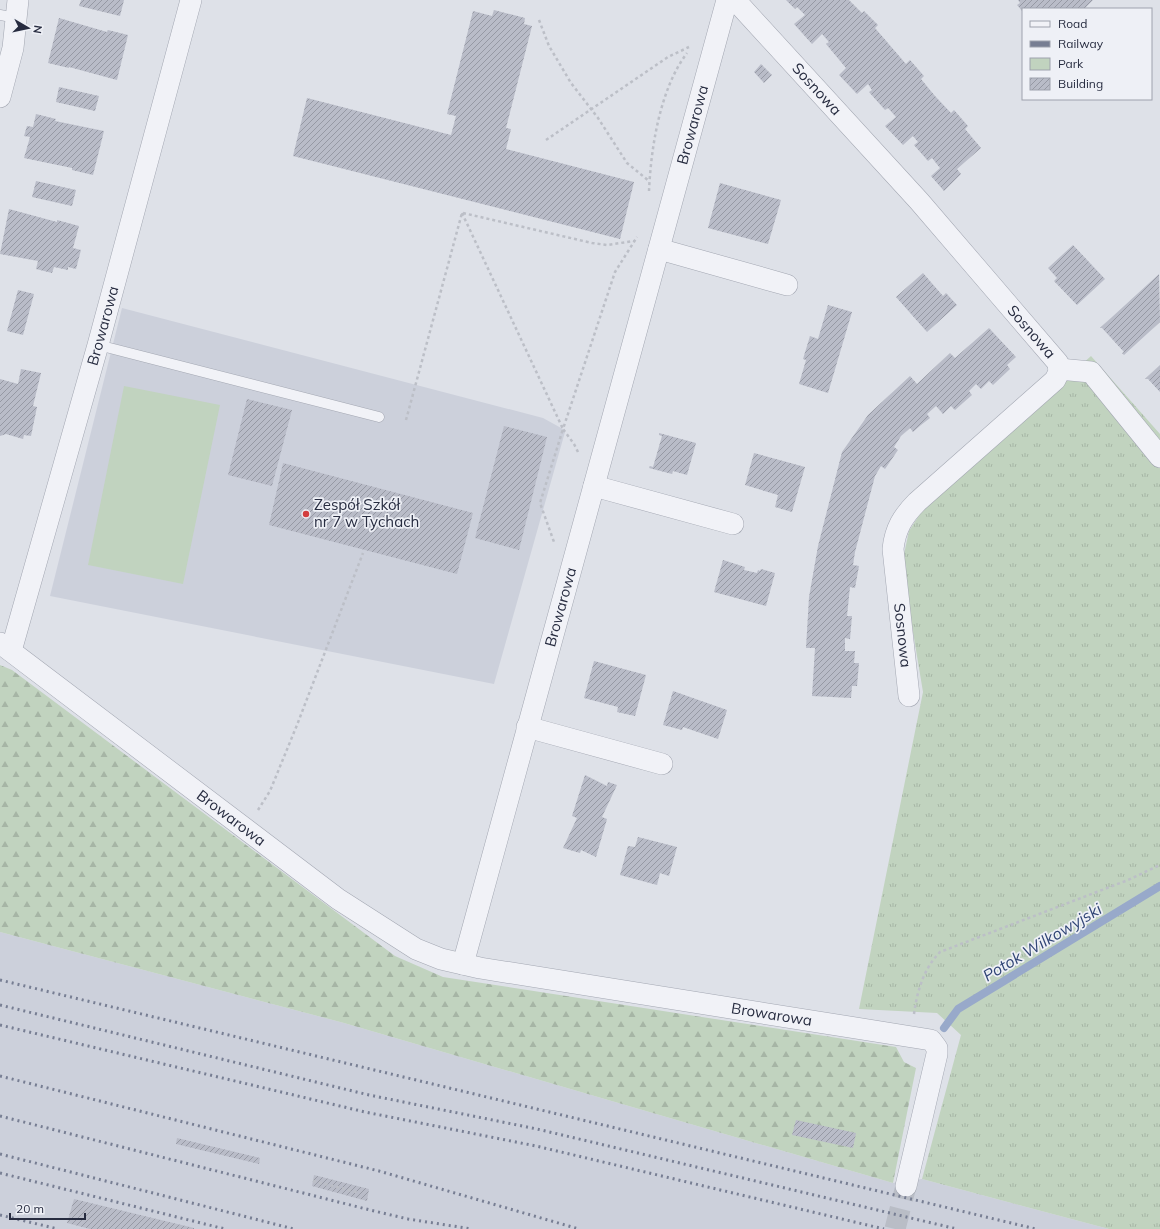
<svg xmlns="http://www.w3.org/2000/svg" width="1160" height="1229" viewBox="0 0 1160 1229" font-family="Mulish,sans-serif">
<defs>
<pattern id="grass-tufts" width="24" height="20" patternUnits="userSpaceOnUse"><rect width="24" height="20" fill="#c1d3bf"/><path d="M3 7l-1-3M5 7V3M7 7l1-3M15 17l-1-3M17 17v-4M19 17l1-3" fill="none" stroke="#a6b5a5"/></pattern>
<pattern id="forest-firs" width="22" height="20" patternUnits="userSpaceOnUse"><rect width="22" height="20" fill="#c1d3bf"/><path d="M5 1l3.5 6h-7zM16 11l3.5 6h-7z" fill="#a6b5a5"/></pattern>
<pattern id="building-hatch" width="6" height="6" patternUnits="userSpaceOnUse"><rect width="6" height="6" fill="#b9bcc8"/><path d="M-1 1l2-2M0 6l6-6M5 7l2-2" fill="none" stroke="#9699a4"/></pattern>
</defs>
<rect width="100%" height="100%" fill="#dee1e8"/>
<path fill="#ccd0db" d="M122,308L543,418L563,429L565,432L494,684L50,596Z
M0,932L344,1023L893,1183L922,1179L1109,1229H0Z"/>
<path fill="url(#grass-tufts)" d="M1091,356L1160,434V1229H1109L922,1179L961,1035L937,1013L859,1009L923,692L907,596L904,554L909,531L925,506Z"/>
<path fill="url(#forest-firs)" d="M0,665L12,670L395,956L443,977L896,1047L904,1062L916,1068L893,1183L344,1023L0,932Z"/>
<path fill="#c1d3bf" d="M124,386L220,405L183,584L88,565Z"/>
<g fill="none" stroke-linecap="round" stroke-linejoin="round">
<path stroke="#98a9ca" stroke-width="8" d="M944,1028L958,1009L1160,886"/>
</g>
<path fill="url(#building-hatch)" d="M81,0H124L120,16L79,6Z
M786,0H849L862,13L864,11L878,25L875,28L906,64L910,60L924,76L921,79L935,96L951,113L954,110L968,126L965,129L981,148L957,169L961,174L944,191L931,176L940,168L932,158L928,161L914,145L918,142L913,136L903,145L885,126L896,117L888,108L885,110L869,92L872,90L868,84L857,94L839,75L846,68L826,44L829,42L822,34L812,44L794,24L805,15L797,7L795,9Z
M1018,0H1093L1084,9H1023V12L1017,5L1020,3Z
M494,10L525,18L524,24L532,26L506,128L511,129L506,149L634,182L620,239L293,156L307,98L451,135L456,116L447,114L473,11L492,16Z
M59,18L107,32L108,30L128,35L117,80L69,67V68L48,63Z
M761,64L772,75L764,83L754,72Z
M59,87L99,96L95,111L56,102Z
M36,114L56,119L55,121L104,131L93,175L72,170V168L24,158L30,137L24,136L27,126L33,127Z
M36,181L76,190L72,206L32,197Z
M720,183L781,200L768,244L708,228Z
M9,209L57,222V220L79,226L73,248L81,250L76,269L68,267V270L54,267L52,273L36,269L38,261L0,254Z
M1073,245L1105,279L1077,305L1054,281L1057,278L1048,268Z
M923,273L943,296L946,293L957,305L927,332L896,297Z
M1159,274L1160,322L1124,355L1122,353L1124,352L1102,328H1100Z
M18,290L34,294L23,335L7,331Z
M828,305L852,312L828,393L799,384L806,360L803,359L810,336L818,339Z
M989,328L1016,357L1007,365L1010,369L993,385L989,381L981,389L976,384L969,391L972,395L955,410L951,406L943,414L936,406L927,414L930,418L921,425L913,432L910,428L901,436L894,447L898,450L885,469L881,466L875,476L855,552L853,565L859,566L855,588L850,587L847,616H852L850,639L845,638V651H855L854,663H859L857,686H852L851,698L812,696L815,648H806L809,597L818,546L842,452L868,415L910,376L917,384L950,353L955,358Z
M1160,365V392L1148,379H1145Z
M21,369L41,373L33,406L37,407L31,436L24,435L23,439L6,434L0,436V379L18,384Z
M247,399L292,410L272,486L228,475Z
M504,426L547,437L519,550L475,538Z
M659,433L696,443L687,475L673,471L672,474L649,468L650,466L653,467L662,436L659,435Z
M754,453L805,467L792,512L775,507L778,495L745,485Z
M283,463L473,513L457,574L269,525Z
M723,560L745,567L744,570L757,573L758,570L760,571L761,569L775,573L766,606L714,592Z
M594,661L646,675L635,716L617,712L618,707L584,698Z
M673,691L727,710L718,739L683,727L682,730L663,725Z
M585,775L607,786L608,782L617,785L602,817L607,819L596,857L581,850L580,853L563,848L577,818L572,816Z
M638,837L677,847L669,876L660,873L657,885L620,875L628,846L635,847Z
M796,1120L856,1133L853,1148L792,1135Z
M177,1138L260,1158L259,1164L176,1144Z
M314,1175L369,1189L367,1201L312,1186Z
M74,1199L194,1228V1229H90L67,1223Z"/>
<g fill="none" stroke-linecap="round" stroke-linejoin="round">
<path stroke="#b9bdc6" stroke-width="21" stroke-dasharray="21 10" stroke-linecap="butt" d="M895,1229L906,1186"/>
<g stroke="#a3a7b2" stroke-width="11">
<path id="lane" d="M0,15L16,18
M98,345L379,417"/>
</g>
<g stroke="#a3a7b2" stroke-width="22">
<g id="street">
<path id="s1" d="M735,0L919,201L1058,363L1059,372L1055,380L917,502C903,516 895,529 893,549L909,696"/>
<path d="M0,97L13,48L18,0"/>
<path d="M659,249L787,285"/>
<path d="M1059,369L1091,372L1160,457"/>
<path d="M594,486L733,524"/>
<path id="s2" d="M0,643L338,899L416,949L441,959L480,968L931,1040L937,1048V1054L906,1186"/>
<path id="s3" d="M11,651L98,345L191,0"/>
<path d="M527,727L662,764"/>
<path id="s4" d="M463,964L727,0"/>
</g>
</g>
<path stroke="#bcbfc7" stroke-width="2.5" stroke-dasharray="3 3" stroke-linecap="butt" d="M539,20L549,46L571,83L598,118L627,163L649,181
M546,140L668,57L689,47
M649,191C651,147 660,89 687,53
M462,213L563,429L540,503L554,542
M463,213L592,243L607,245L634,241
M406,420L462,213
M578,452L574,444L563,429L615,272L637,237
M258,810L270,791L297,725L363,553
M914,1014C917,991 924,968 940,952L1128,880L1160,865
M313,1181L357,1192"/>
<use href="#lane" stroke="#f1f2f7" stroke-width="10"/>
<use href="#street" stroke="#f1f2f7" stroke-width="21"/>
<path stroke="#777e93" stroke-width="3" stroke-dasharray="2 4" stroke-linecap="butt" d="M0,980L1036,1229
M0,1005L369,1095L537,1129L957,1229
M0,1025L365,1112L536,1146L884,1229
M0,1076L379,1171L579,1229
M0,1116L370,1210L408,1219L472,1229
M0,1154L294,1229
M0,1173L225,1229
M0,1215L58,1229"/>
</g>
<circle fill="#d33e3f" stroke="#eef0f6" stroke-width="1.5" cx="306" cy="514" r="4"/>
<g text-anchor="middle" stroke-width="3.5" stroke-linejoin="round" paint-order="stroke">
<g font-size="15" fill="#272c40" stroke="#eef0f6">
<text dy="5" stroke="none"><textPath href="#s1" startOffset="121">Sosnowa</textPath></text>
<text dy="5" stroke="none"><textPath href="#s4" startOffset="870">Browarowa</textPath></text>
<text dy="5" stroke="none"><textPath href="#s3" startOffset="338">Browarowa</textPath></text>
<text dy="5" stroke="none"><textPath href="#s1" startOffset="445">Sosnowa</textPath></text>
<text dy="5" stroke="none"><textPath href="#s4" startOffset="370">Browarowa</textPath></text>
<text dy="5" stroke="none"><textPath href="#s1" startOffset="829">Sosnowa</textPath></text>
<text dy="5" stroke="none"><textPath href="#s2" startOffset="290">Browarowa</textPath></text>
<text dy="5" stroke="none"><textPath href="#s2" startOffset="879">Browarowa</textPath></text>
</g>
<g font-size="15" fill="#272c40" stroke="#eef0f6" text-anchor="start">
<text x="314" y="510">Zespół Szkół<tspan x="314" dy="17">nr 7 w Tychach</tspan></text>
</g>
<g font-size="16" font-style="italic" fill="#304575" stroke="#eef0f6">
<text transform="translate(1042 942) rotate(-31)" y="6">Potok Wilkowyjski</text>
</g>
</g>
<rect x="1022" y="8" width="130" height="92" fill="#eef0f6" stroke="#9ea2ad"/>
<rect x="1030" y="21" width="20" height="6" fill="#f1f2f7" stroke="#9ea2ad"/>
<text x="1058" y="28" font-size="12" fill="#272c40">Road</text>
<rect x="1030" y="41" width="20" height="6" fill="#777e93" stroke="#9ea2ad"/>
<text x="1058" y="48" font-size="12" fill="#272c40">Railway</text>
<rect x="1030" y="58" width="20" height="12" fill="#c1d3bf" stroke="#9ea2ad"/>
<text x="1058" y="68" font-size="12" fill="#272c40">Park</text>
<rect x="1030" y="78" width="20" height="12" fill="url(#building-hatch)" stroke="#9ea2ad"/>
<text x="1058" y="88" font-size="12" fill="#272c40">Building</text>
<g transform="translate(28 28) rotate(99)" stroke="#eef0f6" stroke-width="3" paint-order="stroke">
<path d="M0-3L7 15L0 10L-7 15Z" fill="#272c40"/>
<text y="-6" font-size="11" font-weight="bold" text-anchor="middle" fill="#272c40">N</text>
</g>
<path d="M10 1213v6h75v-6" fill="none" stroke="#272c40" stroke-width="2"/>
<text x="16" y="1213" font-size="12" fill="#272c40" stroke="#eef0f6" stroke-width="3" paint-order="stroke">20 m</text>
</svg>
